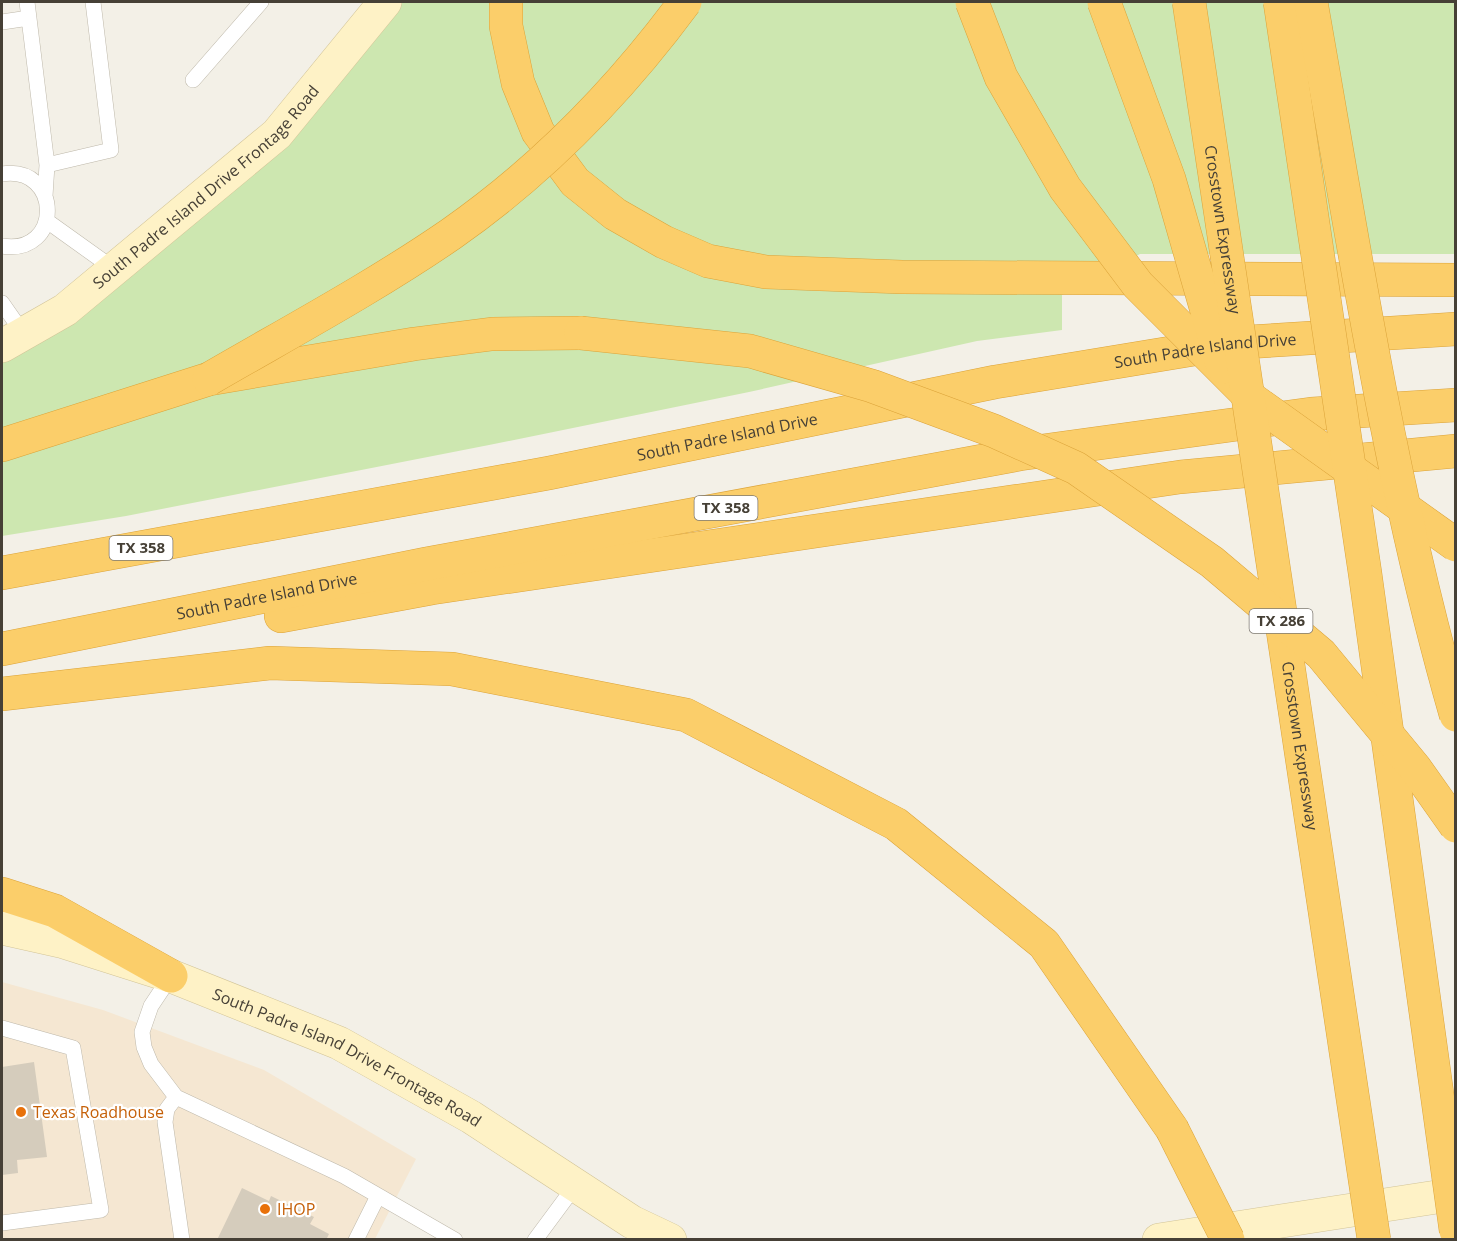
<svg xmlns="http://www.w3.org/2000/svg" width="1457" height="1241" viewBox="0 0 1457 1241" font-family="'Open Sans',sans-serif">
<rect width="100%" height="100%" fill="#f3f0e7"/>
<path fill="#f5e7d2" d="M2,982L103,1010L264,1070L416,1159L375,1239H2Z"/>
<path fill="#cde7b0" d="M403,2H1455V254H1140L1062,295V330L977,341L749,392L489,445L126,516L2,536V360L340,82Z"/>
<path fill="#d5ccbc" d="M34,1062L47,1157L17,1160L18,1173L2,1175V1067Z
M242,1188L269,1201L271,1196L314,1217L310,1224L329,1234L326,1240H217Z"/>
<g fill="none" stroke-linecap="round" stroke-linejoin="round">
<g stroke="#beb8aa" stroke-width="16">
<path id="service" d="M27,2L47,165L45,196
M2,22L29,18
M193,80L261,2
M47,165L111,150L93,2
M2,174C62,165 63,256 2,246
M47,221L114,269
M2,303L23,333
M171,976L151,1006L142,1032L144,1047L151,1064L176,1097L344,1176L455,1240
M2,1028L73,1048L101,1210L2,1223
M176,1097L167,1109L165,1122L182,1240
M356,1240L378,1196
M535,1240L575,1186"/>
</g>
<g stroke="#d2c498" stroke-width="34">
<g id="secondary">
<path id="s1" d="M2,346L65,310L277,134L385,2"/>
<path id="s2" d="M2,928L64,942L171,976L339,1043L471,1117L632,1222L670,1240"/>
<path d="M1159,1240L1456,1194"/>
</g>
</g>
<g stroke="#dba339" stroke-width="34">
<g id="motorway">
<path d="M506,2V26L518,83L538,132L575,182L615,214L664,242L708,261L766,272L902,277L1456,280"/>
<path d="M2,445L209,379L414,344L492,334L581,333"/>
<path id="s3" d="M2,573L549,473L995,382L1231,343L1456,329"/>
<path d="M281,616L432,588L1180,477L1456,451"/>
<path id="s4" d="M2,649L426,564L1020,454L1311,414L1456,405"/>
<path d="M2,694L270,663L452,669L686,715L896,824L1044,944L1172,1129"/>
<path d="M2,894L55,911L171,976"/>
</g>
</g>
<use href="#service" stroke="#fff" stroke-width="15"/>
<use href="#secondary" stroke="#fef2c6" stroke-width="33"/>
<use href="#motorway" stroke="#fbce6a" stroke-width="33"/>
<g stroke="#dba339" stroke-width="34" stroke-linecap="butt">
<g id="motorway-bridge">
<path d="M972,2L1001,77L1065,188L1138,285L1253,400L1456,545"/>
<path d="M1104,2L1169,179L1223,367"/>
<path id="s5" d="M1189,2L1374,1240"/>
<path d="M1280,2L1365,573L1456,1231"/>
<path d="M1311,2C1353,240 1389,482 1456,715"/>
<path d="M581,333L750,351L872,386L994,431L1076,468L1212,562L1321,654L1415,768L1456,826"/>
<path d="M209,379C290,332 374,287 451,234C541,171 620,90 685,2"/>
<path d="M1172,1129L1228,1240"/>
</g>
</g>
<use href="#motorway-bridge" stroke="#fbce6a" stroke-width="33"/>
</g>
<g fill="#e8710a" stroke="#fff" stroke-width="2">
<circle cx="21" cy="1112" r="6"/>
<circle cx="265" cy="1209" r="6"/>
</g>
<g text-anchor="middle" stroke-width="4.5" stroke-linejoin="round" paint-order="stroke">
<g fill="#fff" stroke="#7e7972" stroke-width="1.5">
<rect x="694.5" y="496" width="63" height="24" rx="4.5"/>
<rect x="109.5" y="536" width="63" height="24" rx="4.5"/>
<rect x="1249.5" y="609" width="63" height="24" rx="4.5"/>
</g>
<g font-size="15" font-weight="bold" fill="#464036">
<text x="726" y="513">TX 358</text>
<text x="141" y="553">TX 358</text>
<text x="1281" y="626">TX 286</text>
</g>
<g font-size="16" fill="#464036" stroke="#fff">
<text dy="6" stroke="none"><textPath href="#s1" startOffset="260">South Padre Island Drive Frontage Road</textPath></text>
<text dy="6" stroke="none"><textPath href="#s5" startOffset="230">Crosstown Expressway</textPath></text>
<text dy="6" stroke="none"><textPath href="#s3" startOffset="1224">South Padre Island Drive</textPath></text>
<text dy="6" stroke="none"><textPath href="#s3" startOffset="738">South Padre Island Drive</textPath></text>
<text dy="6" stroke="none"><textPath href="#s4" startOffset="270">South Padre Island Drive</textPath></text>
<text dy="6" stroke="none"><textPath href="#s5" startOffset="752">Crosstown Expressway</textPath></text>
<text dy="6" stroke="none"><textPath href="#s2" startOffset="370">South Padre Island Drive Frontage Road</textPath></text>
</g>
<g font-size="16" fill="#c56008" stroke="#fff" text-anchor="start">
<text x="33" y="1118">Texas Roadhouse</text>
<text x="277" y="1215">IHOP</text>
</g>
</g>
<rect width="1457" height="1241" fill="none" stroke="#464036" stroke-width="6"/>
</svg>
